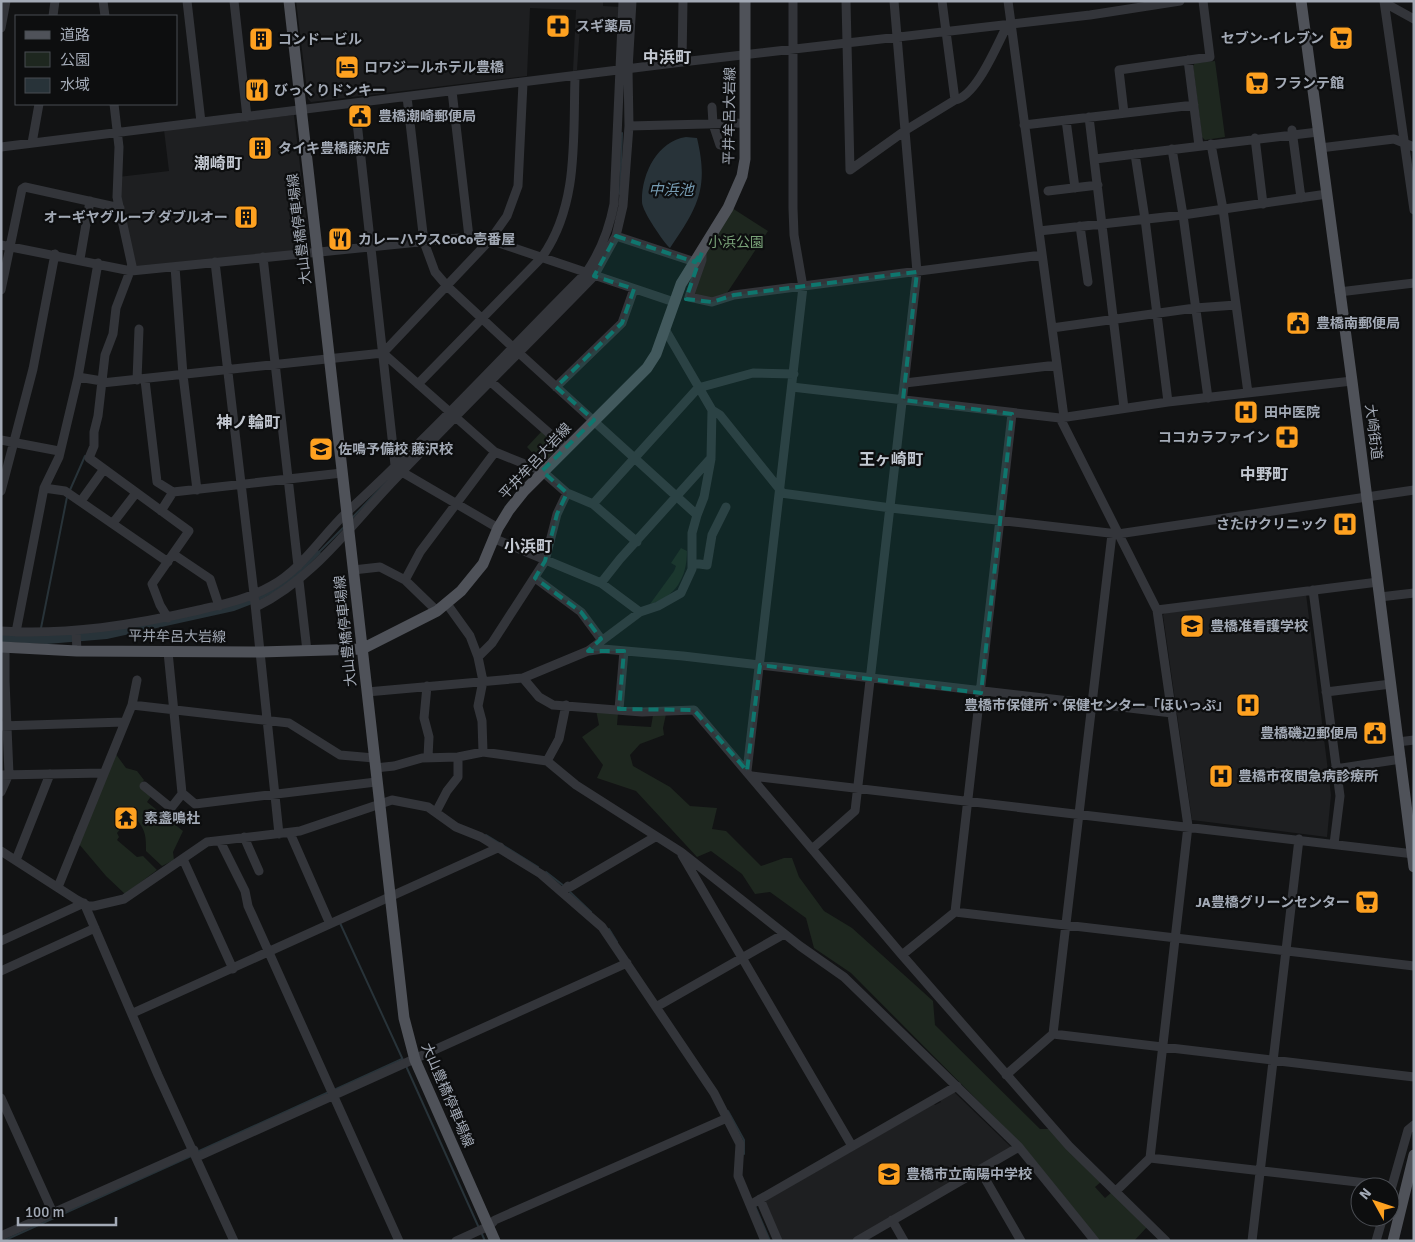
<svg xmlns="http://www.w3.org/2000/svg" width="1415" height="1242" viewBox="0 0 1415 1242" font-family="Signika,'Noto Sans JP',sans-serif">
<rect width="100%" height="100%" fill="#121314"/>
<path fill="#1e1f21" d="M296,1H603V6L621,7L620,22L603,20L602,25L580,26L577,70L573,71L576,10L530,8L527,76L311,102L308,99Z
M294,115L310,251L134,268L119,196L118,177L169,171L164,130Z
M1306,594L1331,795L1327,837L1192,820L1163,615L1165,613Z
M954,1092L1012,1148L851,1241H782L765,1201L934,1104L935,1105L941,1102L940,1100Z"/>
<path fill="#1e271f" d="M1215,61L1225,137L1205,140L1202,137L1193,66L1195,63Z
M732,208L768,231L725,296L712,300L691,298L705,254Z
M542,431L559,447L543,464L527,447Z
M681,548L687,551C687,577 676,597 650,604L674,571L676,566L671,563Z
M596,710L618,713L617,725L651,727L653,715L666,714L663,728L664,735L640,744L630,755L633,766L670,787L690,806L717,808L712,829L726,831L761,866L784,858H792L799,877L824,911L852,928L933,1001L935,1025L1040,1129H1050L1102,1181L1095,1187L1105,1198L1112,1192L1147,1227L1134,1241H1100L1024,1147L851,973L814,948L806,918L770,892L755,894L742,874L711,851L697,857L636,791L597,778L603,765L582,737L599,725Z
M115,753L126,768L137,771L144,780L140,785L152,795L147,802L183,831L173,852L174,860L162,866L146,851C146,837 146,831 137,820L132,824L127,821L117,833L119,837L117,840L137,857L143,856L157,870L125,894L106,876L73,837Z"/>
<path fill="#283339" d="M686,137L697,138C709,188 698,207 670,248C664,243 642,211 642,202C641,175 657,141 686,137Z
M317,549L321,553L289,584L257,602L234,611L107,639L47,644L1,642V634L60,635L256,597Z"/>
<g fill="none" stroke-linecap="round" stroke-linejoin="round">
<path stroke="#283339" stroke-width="2" d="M620,194L622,133
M70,490L85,456
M352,518L392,476
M319,552L344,527
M41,628L67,497
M486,835L538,867
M546,872L564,886
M569,891L591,912
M340,923L403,1060
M609,929L617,942
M406,1066L479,1228
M334,1090L402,1059
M728,1111L744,1140V1154
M197,1152L329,1092
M755,1206L770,1241
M481,1232L485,1241
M3,1241L191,1156"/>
<path stroke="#33353a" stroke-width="9" d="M103,1L105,16
M187,1L201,122
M234,1L247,117
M846,1L850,170L906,130L955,100L942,1
M1008,1L1064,417
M1384,1L1414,210
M1385,3L1414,19
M53,16L55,1
M1,28L6,1
M1188,60L1199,146
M682,62L683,1
M452,91L469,237
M955,100C977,96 998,42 1008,24
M114,104L119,147L117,197L132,266L116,308L113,334L105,355L98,416L94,432V446L89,458L189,531L152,584L160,605L168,618
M355,104L395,465L402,472L498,528
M712,107L713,124L720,145
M1124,113L1119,70L1210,57L1203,1
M1089,117L1124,408
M1066,120L1075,188
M1024,125L1194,105
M629,126L745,123
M1292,130L1301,198
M1255,138L1263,204
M32,143L39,104
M1211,144L1223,209L1248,393
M1,147L682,62L1090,15L1180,1
M1320,148L1394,139L1414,147
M1172,149L1183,215L1208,398
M1135,154L1145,219L1168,402
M1095,159L1318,132
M1048,191L1098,185
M1080,226L1088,282
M1039,231L1183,215L1327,194
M616,236L695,262
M1,245L131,271L469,237L490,240L674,302
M702,252V260L689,297L712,302L734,295L1042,255
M263,257L298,566
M80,259L90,201
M215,262L254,594L279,834
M175,267L183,375L197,490
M1,290L22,189L25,187L120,208
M1339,292L1414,283
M1052,328L1195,308L1236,305
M666,331L712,410L720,415L781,491
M383,353L495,452L542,471L567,493L593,504L637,542
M78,377L102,381
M137,380L139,329
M145,380L157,482L173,492L342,473
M491,382L565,447
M102,383L383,353L490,240L507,216L518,186L523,83
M905,383L1057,365
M418,384L542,257C579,205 573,138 575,77
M556,387L622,323L634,289
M792,387L1060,418L1168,402L1352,381
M1060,418L1157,610L1188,826L1150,1158L1116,1191
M1,440L59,451
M44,488L65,491L168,562
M1,491L33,369L55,254
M781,493L891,508L1118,534L1414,490
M81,501L104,469
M593,504L698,388L753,373L794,374
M161,511L173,492
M697,515L704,497L711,459
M113,523L136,493
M495,539L601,583L640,612
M173,554L210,579L219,606
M692,563L707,565L712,535L726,507
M353,570L380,567L405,580L437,611
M535,578L581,612L601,639
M405,580L420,552L495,452
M299,581L307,651
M601,583L620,559L711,458L712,410
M1313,590L1340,796L1334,844
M1380,597L1414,593
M447,604L470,636L478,657L483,681L478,706L482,721L483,752
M256,607C314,579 353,522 397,477C462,409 529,343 594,276L616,236L623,206L629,126L628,69L632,1
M1157,610L1378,582
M1,631C69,635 134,625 199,610C224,604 248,599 271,586C302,569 321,537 346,513C429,437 506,353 586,273C601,251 609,230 614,204L623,1
M76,631L77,651
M16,632L44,488L59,457L78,377L98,263
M589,651L603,649L683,656L1172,713
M168,652L182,793L195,804L376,782
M478,657L492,643L545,561L557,514L567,493
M523,678L539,697L553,705L642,712L694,710L902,955L1069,1146L1166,1241
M1,681H5L9,774L1,792
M5,681V647
M427,686L424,718L429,737L428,757
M367,692L523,678L588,651L640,612L658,606L681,593L692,569V533L697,515L519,353L447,286L435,272L424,242L407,97
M1326,692L1391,684
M132,705L289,723L340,755L374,758
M619,709L624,651
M1,726L124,722
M1398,742L1414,740
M547,761L559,739L566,705
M375,768L394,766L422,758L458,757L483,752L547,761L576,785L681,852L800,946L844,977L1019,1147L1095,1241
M1335,769L1401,759
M747,771L803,287L794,235L793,208V1
M1,775L103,773
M752,776L1414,854
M144,786L171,808L182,794
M436,812L447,791L458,777V757
M290,833L330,924
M244,837L259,871
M220,841L245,891L248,906L399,1241
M812,849L855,811L917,272L894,1
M1,851L77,900L88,906H94L124,899L207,842L300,831L392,800L428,807L456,827L481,837L541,874L602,927L714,1093L740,1144L738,1176L765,1241
M682,855L852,1146
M183,859L233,969
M16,860L50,774
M58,887L132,705L137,680
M564,891L568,886L570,887L655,837
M955,912L1012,414
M1,941L84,903L158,1075L234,1241
M902,955L955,912L1414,966
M1,971L95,928
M656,1007L784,934
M133,1013L500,847
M1053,1034L1414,1077
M1006,1075L1053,1034L1112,534
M1,1098L53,1213
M197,1157L627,963
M1150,1158L1392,1186
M980,1170L1021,1241
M1390,1193L1408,1130L1414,1125
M760,1199L778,1241
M750,1205L957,1086
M892,1220L904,1241
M1,1236L194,1150
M456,1241L489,1226L495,1220L727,1118
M857,1241L1019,1147
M1252,1241L1299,839
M1376,1241L1383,1217"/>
<path stroke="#4f5259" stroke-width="11" d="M289,1L404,1018L415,1060L495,1241
M1301,1L1352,381L1414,867
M1,647L77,651L260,652L362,649L437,611L461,591L483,564L498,528L509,510L524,491L647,368L656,354L681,284L728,208L742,176L745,159V1
M1393,1241L1414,1155"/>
</g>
<path fill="#0f766e" fill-opacity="0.2" stroke="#0f766e" stroke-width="4" stroke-dasharray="10 6" stroke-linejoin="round" d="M616,236L695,262L702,252L686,299L712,302L734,295L917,272L903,400L1012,414L981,693L760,665L747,771L694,710L619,709L624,651H588L601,639L581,612L535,578L545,561L557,514L567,493L542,471L594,420L556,387L622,323L634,289L594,276Z"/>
<defs>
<g id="pharmacy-square" transform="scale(1.25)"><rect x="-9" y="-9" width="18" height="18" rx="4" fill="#fea120" stroke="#0d0e0f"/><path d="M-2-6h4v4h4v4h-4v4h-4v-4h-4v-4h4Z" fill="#111"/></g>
<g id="supermarket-square" transform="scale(1.25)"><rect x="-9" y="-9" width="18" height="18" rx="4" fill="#fea120" stroke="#0d0e0f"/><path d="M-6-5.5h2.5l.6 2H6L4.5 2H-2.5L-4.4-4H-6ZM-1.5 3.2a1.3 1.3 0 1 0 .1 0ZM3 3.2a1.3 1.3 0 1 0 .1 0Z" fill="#111"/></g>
<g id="building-square" transform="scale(1.25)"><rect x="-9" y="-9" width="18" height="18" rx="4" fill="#fea120" stroke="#0d0e0f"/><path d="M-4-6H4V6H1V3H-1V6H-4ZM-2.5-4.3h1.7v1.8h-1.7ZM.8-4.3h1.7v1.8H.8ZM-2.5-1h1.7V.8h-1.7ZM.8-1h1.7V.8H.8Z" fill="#111"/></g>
<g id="hotel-square" transform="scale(1.25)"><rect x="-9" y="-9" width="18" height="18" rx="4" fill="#fea120" stroke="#0d0e0f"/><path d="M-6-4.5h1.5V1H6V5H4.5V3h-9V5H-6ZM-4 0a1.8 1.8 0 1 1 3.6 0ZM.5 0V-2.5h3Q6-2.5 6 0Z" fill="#111"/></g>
<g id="restaurant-square" transform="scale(1.25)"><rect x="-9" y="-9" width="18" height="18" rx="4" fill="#fea120" stroke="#0d0e0f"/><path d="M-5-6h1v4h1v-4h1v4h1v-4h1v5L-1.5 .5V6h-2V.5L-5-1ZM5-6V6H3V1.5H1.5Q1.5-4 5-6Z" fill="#111"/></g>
<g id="civic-square" transform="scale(1.25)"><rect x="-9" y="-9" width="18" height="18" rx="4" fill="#fea120" stroke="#0d0e0f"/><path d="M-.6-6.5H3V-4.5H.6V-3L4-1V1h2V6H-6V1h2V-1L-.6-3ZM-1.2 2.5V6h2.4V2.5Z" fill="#111"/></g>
<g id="hospital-square" transform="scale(1.25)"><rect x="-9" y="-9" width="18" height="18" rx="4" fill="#fea120" stroke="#0d0e0f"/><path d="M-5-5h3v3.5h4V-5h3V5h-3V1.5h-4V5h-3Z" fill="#111"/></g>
<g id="school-square" transform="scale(1.25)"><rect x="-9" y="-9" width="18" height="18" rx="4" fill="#fea120" stroke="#0d0e0f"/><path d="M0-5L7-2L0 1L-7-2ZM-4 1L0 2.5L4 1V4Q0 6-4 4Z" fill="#111"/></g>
<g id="university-square" transform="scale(1.25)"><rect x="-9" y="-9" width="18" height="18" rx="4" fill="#fea120" stroke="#0d0e0f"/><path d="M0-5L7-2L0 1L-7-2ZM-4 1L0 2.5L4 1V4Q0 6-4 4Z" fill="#111"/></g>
<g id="temple-square" transform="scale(1.25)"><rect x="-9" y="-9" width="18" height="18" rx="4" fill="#fea120" stroke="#0d0e0f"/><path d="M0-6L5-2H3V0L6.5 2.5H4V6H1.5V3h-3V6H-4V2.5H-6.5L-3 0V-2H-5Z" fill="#111"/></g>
</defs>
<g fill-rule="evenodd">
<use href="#pharmacy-square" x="558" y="26"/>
<use href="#supermarket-square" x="1341" y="38"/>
<use href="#building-square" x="261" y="39"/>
<use href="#hotel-square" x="347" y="67"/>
<use href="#supermarket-square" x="1257" y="83"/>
<use href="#restaurant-square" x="257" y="90"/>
<use href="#civic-square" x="360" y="116"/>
<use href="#building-square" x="260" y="148"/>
<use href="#building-square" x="246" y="217"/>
<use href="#restaurant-square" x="340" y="239"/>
<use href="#civic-square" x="1298" y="323"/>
<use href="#hospital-square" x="1246" y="412"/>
<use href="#pharmacy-square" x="1287" y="437"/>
<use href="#school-square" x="321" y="449"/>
<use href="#hospital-square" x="1345" y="524"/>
<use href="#university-square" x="1192" y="626"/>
<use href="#hospital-square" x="1248" y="705"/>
<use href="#civic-square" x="1375" y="733"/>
<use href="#hospital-square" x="1221" y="776"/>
<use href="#temple-square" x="126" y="818"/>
<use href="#supermarket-square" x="1367" y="902"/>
<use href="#school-square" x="889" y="1174"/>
</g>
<g text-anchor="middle" stroke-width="4.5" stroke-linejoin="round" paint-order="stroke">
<g font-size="14" font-weight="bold" fill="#a3aab6" stroke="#0d0e0f" text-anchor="start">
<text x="576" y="31">スギ薬局</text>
<text x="1324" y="43" text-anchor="end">セブン-イレブン</text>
<text x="278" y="44">コンドービル</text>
<text x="364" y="72">ロワジールホテル豊橋</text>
<text x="1274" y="88">フランテ館</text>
<text x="274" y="95">びっくりドンキー</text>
<text x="378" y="121">豊橋潮崎郵便局</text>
<text x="278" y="153">タイキ豊橋藤沢店</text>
<text x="228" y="222" text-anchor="end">オーギヤグループ ダブルオー</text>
<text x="358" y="244">カレーハウスCoCo壱番屋</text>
<text x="1316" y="328">豊橋南郵便局</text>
<text x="1264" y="417">田中医院</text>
<text x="1270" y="442" text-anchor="end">ココカラファイン</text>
<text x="338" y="454">佐鳴予備校 藤沢校</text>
<text x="1328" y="529" text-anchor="end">さたけクリニック</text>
<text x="1210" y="631">豊橋准看護学校</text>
<text x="1230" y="710" text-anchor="end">豊橋市保健所・保健センター「ほいっぷ」</text>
<text x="1358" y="738" text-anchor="end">豊橋磯辺郵便局</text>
<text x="1238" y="781">豊橋市夜間急病診療所</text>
<text x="144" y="823">素盞鳴社</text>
<text x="1350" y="907" text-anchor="end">JA豊橋グリーンセンター</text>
<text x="906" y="1179">豊橋市立南陽中学校</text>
</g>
<g font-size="14" fill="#a3aab6" stroke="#0d0e0f">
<text transform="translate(729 116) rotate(-89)" y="5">平井牟呂大岩線</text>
<text transform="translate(299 229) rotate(-97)" y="5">大山豊橋停車場線</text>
<text transform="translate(1374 432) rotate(83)" y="5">大崎街道</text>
<text transform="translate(535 461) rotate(-47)" y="5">平井牟呂大岩線</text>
<text transform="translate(345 631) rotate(-96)" y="5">大山豊橋停車場線</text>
<text transform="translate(177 636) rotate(1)" y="5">平井牟呂大岩線</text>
<text transform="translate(448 1095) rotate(67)" y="5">大山豊橋停車場線</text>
</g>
<g font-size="14" fill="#79a278" stroke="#0d0e0f">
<text x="736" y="247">小浜公園</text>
</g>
<g font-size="15" font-style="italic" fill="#779db4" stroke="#0d0e0f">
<text x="671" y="195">中浜池</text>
</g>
<g font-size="16" font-weight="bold" fill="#c4c9d2" stroke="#0d0e0f">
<text x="667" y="63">中浜町</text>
<text x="218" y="169">潮崎町</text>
<text x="248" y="428">神ノ輪町</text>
<text x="891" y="465">王ヶ崎町</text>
<text x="1264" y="480">中野町</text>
<text x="528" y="552">小浜町</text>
</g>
</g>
<rect width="1415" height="1242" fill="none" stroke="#a3aab6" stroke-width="5"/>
<rect x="15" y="15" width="162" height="90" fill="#0d0e0f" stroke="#494c52"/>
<rect x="25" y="31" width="25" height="8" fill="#4f5259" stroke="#494c52"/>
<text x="60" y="40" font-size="15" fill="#a3aab6">道路</text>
<rect x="25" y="52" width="25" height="15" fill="#1e271f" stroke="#494c52"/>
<text x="60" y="65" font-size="15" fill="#a3aab6">公園</text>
<rect x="25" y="78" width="25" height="15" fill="#283339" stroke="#494c52"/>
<text x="60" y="90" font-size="15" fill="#a3aab6">水域</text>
<g transform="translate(1375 1202) rotate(310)"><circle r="24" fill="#0d0e0f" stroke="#494c52"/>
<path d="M0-4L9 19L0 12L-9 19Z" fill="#fea120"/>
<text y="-8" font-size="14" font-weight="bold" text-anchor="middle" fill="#a3aab6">N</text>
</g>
<path d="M18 1217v8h98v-8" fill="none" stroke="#a3aab6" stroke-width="2.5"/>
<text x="25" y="1217" font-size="15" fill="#a3aab6" stroke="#0d0e0f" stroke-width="4" paint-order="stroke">100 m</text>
</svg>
